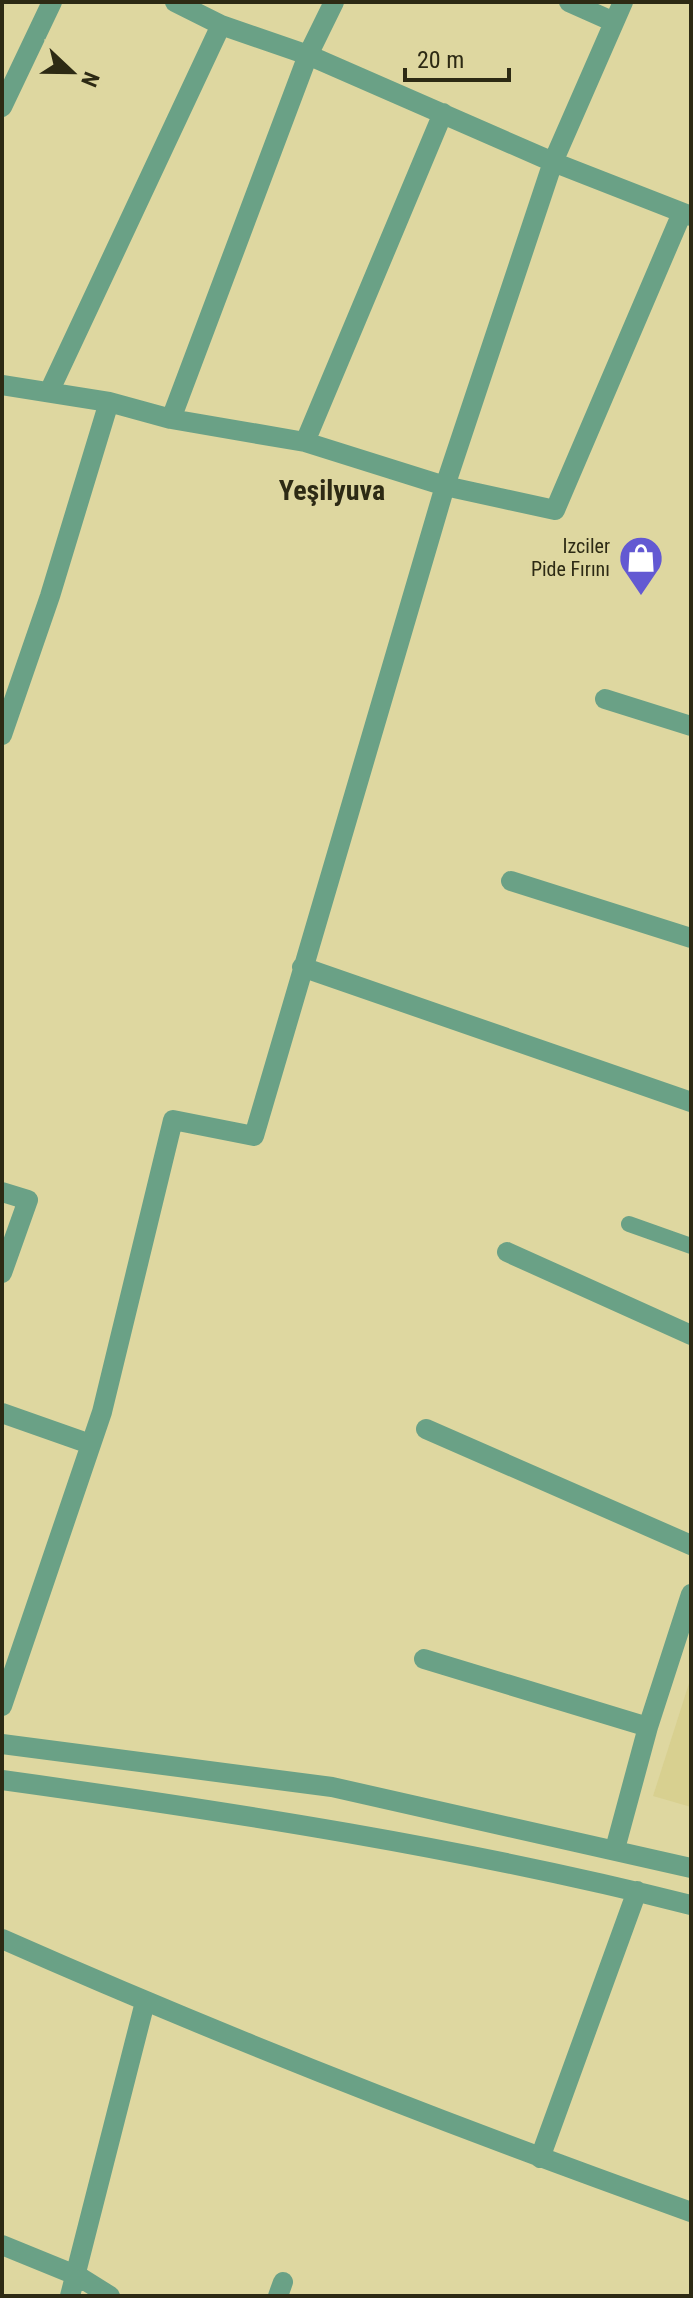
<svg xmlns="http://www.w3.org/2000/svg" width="693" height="2298" viewBox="0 0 693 2298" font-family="'Roboto Condensed',sans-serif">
<rect width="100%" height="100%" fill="#ded7a0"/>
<path fill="#d8d090" d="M691,1677V1807L653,1796Z"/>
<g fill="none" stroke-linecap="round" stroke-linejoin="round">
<path stroke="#6aa186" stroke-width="16" d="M629,1224L691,1246"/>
<path stroke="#6aa186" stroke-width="20" d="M175,2L221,25L308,55L553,162L691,216
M569,2L614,22
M2,107L52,2
M2,385L109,402L171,419L305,442L445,486L555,510L682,213
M49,392L221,25
M171,419L308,55L334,2
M305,442L443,113
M605,699L691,726
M2,735L50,596L109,402
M511,881L691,938
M302,967L691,1102
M2,1192L28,1200L2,1273
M507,1252L691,1335
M2,1413L90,1444
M426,1429L691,1545
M424,1659L648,1727
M2,1706L102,1412L173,1120L254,1136L445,486L553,162L623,2
M2,1744L332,1787L691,1868
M2,1780C233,1812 465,1848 691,1905
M615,1849L648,1727L691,1594
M2,1939C228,2039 459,2129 691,2212
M540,2158L637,1891
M2,2245L78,2276L110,2296
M70,2296L145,2002
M278,2296L283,2282"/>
</g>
<defs>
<g id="shop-pin" transform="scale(2.3)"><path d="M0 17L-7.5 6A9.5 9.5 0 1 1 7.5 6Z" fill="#6359d2" stroke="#ded7a0"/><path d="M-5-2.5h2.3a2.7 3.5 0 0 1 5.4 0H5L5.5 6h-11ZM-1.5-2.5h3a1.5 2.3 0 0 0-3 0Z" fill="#fff"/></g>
</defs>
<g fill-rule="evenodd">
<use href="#shop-pin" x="641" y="558"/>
</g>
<g text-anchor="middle" stroke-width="6" stroke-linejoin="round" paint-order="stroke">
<g font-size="20" fill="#2d2a14" stroke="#ded7a0" text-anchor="end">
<text x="610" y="553">Izciler<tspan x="610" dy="23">Pide Fırını</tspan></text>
</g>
<g font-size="28" font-weight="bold" fill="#2d2a14" stroke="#ded7a0">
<text x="332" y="500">Yeşilyuva</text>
</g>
</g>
<rect width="693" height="2298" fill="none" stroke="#2d2a14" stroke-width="8"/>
<g transform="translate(72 72) rotate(112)" stroke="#ded7a0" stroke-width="6" paint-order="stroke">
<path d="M0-6L14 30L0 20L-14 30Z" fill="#2d2a14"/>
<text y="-12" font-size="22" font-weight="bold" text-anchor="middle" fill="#2d2a14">N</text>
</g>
<path d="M405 68v12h104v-12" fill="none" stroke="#2d2a14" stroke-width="4"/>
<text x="417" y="68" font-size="24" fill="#2d2a14" stroke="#ded7a0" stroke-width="6" paint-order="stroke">20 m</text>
</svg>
